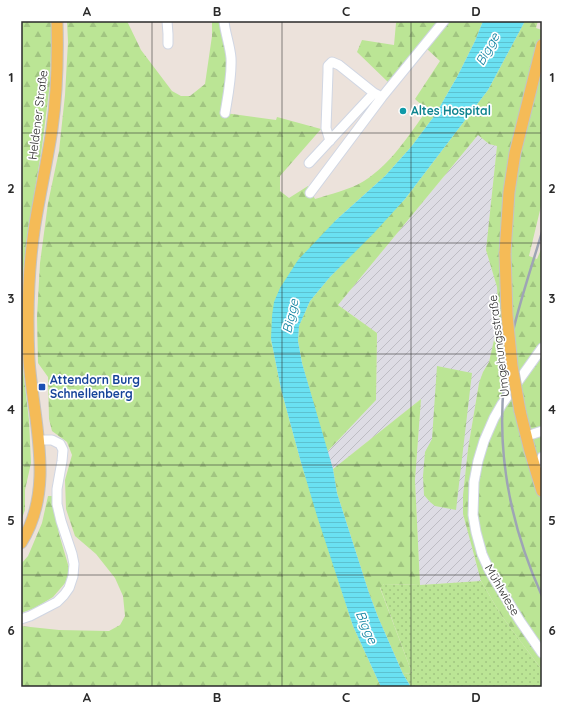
<svg xmlns="http://www.w3.org/2000/svg" width="563" height="708" viewBox="0 0 563 708" font-family="Quicksand,sans-serif">
<defs>
<pattern id="industrial-furrows" width="10" height="10" patternUnits="userSpaceOnUse"><rect width="10" height="10" fill="#dddce4"/><path d="M-1 1l2-2M0 10L10 0M9 11l2-2" fill="none" stroke="#bebdc4"/></pattern>
<pattern id="green-dots" width="8" height="8" patternUnits="userSpaceOnUse"><rect width="8" height="8" fill="#bbe595"/><path d="M2 2h.1M6 6h.1" fill="none" stroke="#a1c581" stroke-width="1.8" stroke-linecap="round"/></pattern>
<pattern id="forest-firs" width="22" height="20" patternUnits="userSpaceOnUse"><rect width="22" height="20" fill="#bbe595"/><path d="M5 1l3.5 6h-7zM16 11l3.5 6h-7z" fill="#a1c581"/></pattern>
<pattern id="water-rules" width="6" height="5" patternUnits="userSpaceOnUse"><rect width="6" height="5" fill="#6ae1f2"/><path d="M0 2.5h6" fill="none" stroke="#5cc1d0"/></pattern>
</defs>
<rect width="100%" height="100%" fill="#ece2db"/>
<path fill="url(#industrial-furrows)" d="M478,135L489,144L497,146L486,250L497,287L499,318L489,362L483,372L479,383L468,449L463,495V514L481,581L420,585L415,480L421,399L333,469L327,452L376,400L377,333L338,305Z"/>
<path fill="url(#green-dots)" d="M481,581L501,615L542,670V687H411L403,674L412,673L380,587L384,584L420,585Z"/>
<path fill="url(#forest-firs)" d="M21,21H52L50,83L42,147L27,237L21,291Z
M67,21H127L141,50L172,91L181,96H190L205,84L212,36V21H224L228,41L225,113L276,120L277,117L321,129L287,168L280,176V191L289,198L308,186L315,199C331,194 349,190 364,181C391,164 409,135 427,110L415,99L440,61L427,49L449,21H483L475,41L457,77L435,115L411,147L385,176L336,220L271,339L281,389L300,459L353,626L381,687H21V626L59,630L109,631L120,625L125,616L123,596L115,578L96,554L75,536L66,509L65,480L72,455L67,442L52,431L49,419L48,377L38,363L37,317L40,263L48,203L59,151L65,95L68,42Z
M398,21H438L389,83L357,52L362,40L394,45L396,23Z
M525,21H538L536,28L542,30V202L529,256L537,259L542,247V670L501,615L481,581L463,514V495L468,449L479,383L483,372L489,362L499,318L497,287L486,250L497,146L489,144L478,135L338,305L377,333L376,400L327,452L302,363L298,341L299,326L310,301L330,277L405,199L488,90Z
M21,353L29,420L31,463L25,490V510L21,521Z
M437,366L472,373L456,510L435,506L430,502L424,495L423,476L425,452L432,439Z
M421,399L415,480L420,585L384,584L380,588L412,673L403,674L378,617L369,593L337,493L333,469Z
M48,496H53L59,534L69,568L66,582L53,597L35,608L21,613V564L28,556L42,523Z"/>
<path fill="url(#water-rules)" d="M483,21H525L488,90L405,199L374,233L330,277L310,301L299,326L298,341L302,363L333,469L337,493L369,593L378,617L403,674L411,687H381L353,626L317,516L300,459L281,389L271,339L272,316L274,302L280,288L298,260L336,220L385,176L411,147L435,115L457,77L475,41Z"/>
<g fill="none" stroke-linecap="round" stroke-linejoin="round">
<g stroke="#d0d6e3" stroke-width="11">
<path id="minor" d="M167,21L168,34V44
M224,21C225,33 230,45 231,58C232,76 228,95 225,113
M330,141L326,128L328,72V66L332,62L339,65L374,93L382,97
M309,163L374,93
M310,193L382,97L444,21
M542,348L502,404L494,418L484,441L478,461L474,482L473,515L476,532L482,554L490,572L520,621L542,653
M527,436L542,431
M538,477L541,464L542,457
M21,619L30,616L57,602L64,595L69,588L73,576L74,564L72,554L61,521L57,504V489L62,461L63,450L60,444L52,440H38"/>
</g>
<g stroke="#c3c3c3" stroke-width="13">
<path id="major" d="M505,253L509,192L515,153L542,45
M520,411L530,451L542,491
M21,543C56,488 33,420 29,360C27,317 28,273 34,231C39,197 47,163 52,129C57,94 58,57 57,21"/>
</g>
<use href="#minor" stroke="#fff" stroke-width="9"/>
<use href="#major" stroke="#f5bb57" stroke-width="11"/>
<path stroke="#9ea4b5" stroke-width="2.5" d="M542,232C531,269 518,306 510,344C492,431 506,516 542,596"/>
<g stroke="#c3c3c3" stroke-width="13" stroke-linecap="butt">
<path id="major-bridge" d="M505,253L507,315L512,366L520,411"/>
</g>
<use href="#major-bridge" stroke="#f5bb57" stroke-width="11"/>
</g>
<path fill="none" stroke="#2a2a2a" stroke-width="1" stroke-opacity="0.55" d="M152,21V687M282,21V687M411,21V687M21,133H542M21,243H542M21,354H542M21,465H542M21,575H542"/>
<circle fill="#0f9aa8" stroke="#fff" stroke-width="1.5" cx="403" cy="111" r="4"/>
<rect fill="#1a4fb4" stroke="#fff" stroke-width="1.5" x="38" y="383" width="8" height="8" rx="2"/>
<g text-anchor="middle" stroke-width="3.5" stroke-linejoin="round" paint-order="stroke">
<g font-size="12" font-weight="bold" fill="#0d838f" stroke="#fff" text-anchor="start">
<text x="411" y="115">Altes Hospital</text>
</g>
<g font-size="12" fill="#2a2a2a" stroke="#fff">
<text transform="translate(38 115) rotate(-83)" y="4">Heldener Straße</text>
<text transform="translate(499 346) rotate(-97)" y="4">Umgehungsstraße</text>
<text transform="translate(502 590) rotate(60)" y="4">Mühlwiese</text>
</g>
<g font-size="12" font-weight="bold" fill="#164399" stroke="#fff" text-anchor="start">
<text x="50" y="384">Attendorn Burg<tspan x="50" dy="14">Schnellenberg</tspan></text>
</g>
<g font-size="13" font-style="italic" fill="#097f9e" stroke="#fff">
<text transform="translate(487 49) rotate(-61)" y="5">Bigge</text>
<text transform="translate(290 316) rotate(-77)" y="5">Bigge</text>
<text transform="translate(367 627) rotate(66)" y="5">Bigge</text>
</g>
</g>
<rect width="563" height="708" fill="none" stroke="#ffffff" stroke-width="44"/>
<rect x="22" y="22" width="519" height="664" fill="none" stroke="#2a2a2a" stroke-width="1.5"/>
<g font-size="13" text-anchor="middle" font-weight="bold" fill="#2a2a2a">
<text x="87" y="16">A</text>
<text x="217" y="16">B</text>
<text x="346" y="16">C</text>
<text x="476" y="16">D</text>
<text x="11" y="82">1</text>
<text x="552" y="82">1</text>
<text x="11" y="193">2</text>
<text x="552" y="193">2</text>
<text x="11" y="303">3</text>
<text x="552" y="303">3</text>
<text x="11" y="414">4</text>
<text x="552" y="414">4</text>
<text x="11" y="525">5</text>
<text x="552" y="525">5</text>
<text x="11" y="635">6</text>
<text x="552" y="635">6</text>
<text x="87" y="702">A</text>
<text x="217" y="702">B</text>
<text x="346" y="702">C</text>
<text x="476" y="702">D</text>
</g>
</svg>
